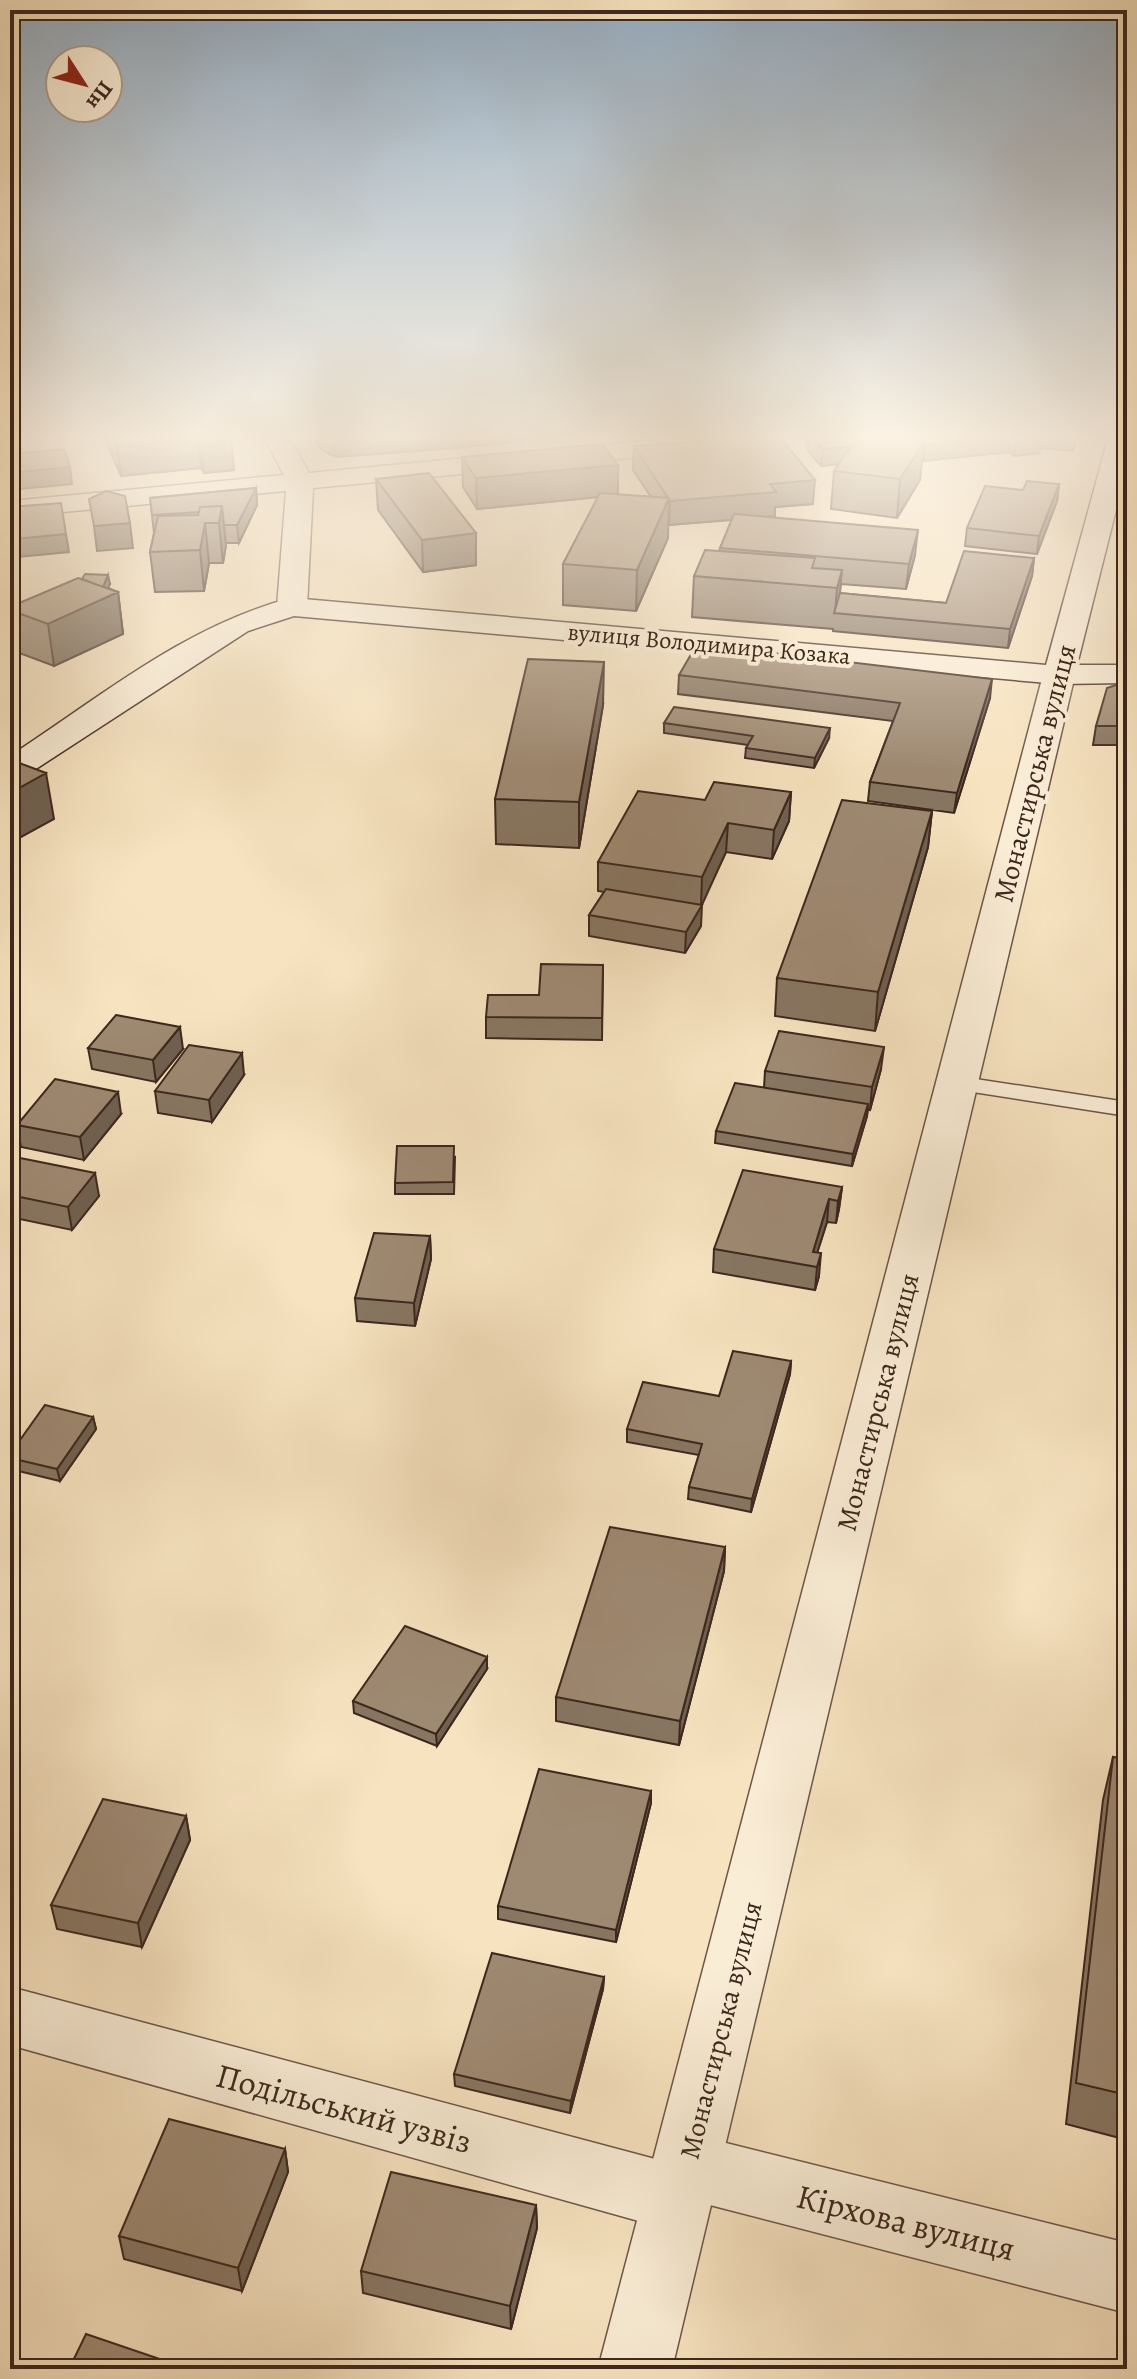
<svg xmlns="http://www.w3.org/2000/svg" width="1137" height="2379" viewBox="0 0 1137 2379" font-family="Alegreya,serif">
<rect width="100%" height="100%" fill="#f7e3c0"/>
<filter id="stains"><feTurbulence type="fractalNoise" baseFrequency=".0025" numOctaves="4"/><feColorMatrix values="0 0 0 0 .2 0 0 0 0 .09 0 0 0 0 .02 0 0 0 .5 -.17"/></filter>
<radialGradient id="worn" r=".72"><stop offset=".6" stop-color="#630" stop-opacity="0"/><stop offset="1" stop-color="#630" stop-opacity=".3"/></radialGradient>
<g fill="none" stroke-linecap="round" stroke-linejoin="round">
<g stroke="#6c5646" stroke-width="3">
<path id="service" d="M956,1076L1127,1102V1116L947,1088L944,1083L947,1078Z"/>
</g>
<g stroke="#6c5646" stroke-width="3">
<path id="minor" d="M263,435H288L309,473L706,435H802L790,443L313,488L307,607L302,613H282L277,607L286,491L10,517V501L284,475Z
M10,1987L655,2159L662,2143L686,2133L1127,2243V2313L710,2205L702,2223L678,2232L10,2045Z"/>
</g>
<g stroke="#6c5646" stroke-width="3">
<path id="tertiary" d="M1059,666L1070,668L1075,675L672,2369H598L1043,675L1048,668Z"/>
</g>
<g stroke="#3d271d" stroke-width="3">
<path id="secondary" d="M1109,435H1127V466L1077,665H1127V683L1059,684L294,616L248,631L22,778L10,781V756C99,698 188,624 292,598L1046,665Z"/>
</g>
<use href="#service" fill="#faedd6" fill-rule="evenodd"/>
<use href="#minor" fill="#faedd6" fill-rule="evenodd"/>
<use href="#tertiary" fill="#faedd6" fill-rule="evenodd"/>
<use href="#secondary" fill="#faedd6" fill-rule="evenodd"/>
</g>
<path fill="#887662" stroke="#3d271d" stroke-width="2" d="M106,435H229L234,470L204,473L201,468L121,476L106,442Z
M311,435H526L525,441L455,448L335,457L322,450Z
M809,435L882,437L901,440V435H1078L1073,451L1040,448L1039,453L1014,456L1008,452L924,461L922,460L920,480L897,518L831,509L834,471L839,464L821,466L808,451Z
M634,446L813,504L775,507V516L765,517L915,555L906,589L841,584L840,593L946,603L1034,558L1032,576L1008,648L833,631V629L692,617L694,576L719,551L720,548L732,520L669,525L668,523V538L636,611L563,605V564L598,497L477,509L463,487L462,457L618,495L651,497L633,470Z
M376,479L476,533V565L423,572L378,510Z
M1059,484L1057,501L1037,554L965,546L967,528L1023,490Z
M256,488L257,505L239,543H226L223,563H209L204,591L155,592L150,552L154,533L150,498Z
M82,579L110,584L108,588L118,592L123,634L54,666L14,651L10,628V607Z
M679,675L990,698L954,813L868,801L870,782L893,721L678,694Z
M1127,683V745H1093L1096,726Z
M603,705L579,848L496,844L495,799Z
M664,723L829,738L814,768L745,758L746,748L748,745L664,733Z
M791,792L789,821L772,859L726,852L701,905V926L685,953L589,936V915L604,892L598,891V862L705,800Z
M932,811L928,847L875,1031L775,1016L777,978Z
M603,965L602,1040L486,1038V1017L539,995Z
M88,1048L183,1049L156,1082L92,1069Z
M881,1069L870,1110L868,1109L867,1116L852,1166L715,1143L716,1131L764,1088L765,1071Z
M244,1075L212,1122L158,1113L155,1091Z
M121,1114L84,1160L21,1147L17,1125Z
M10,1156L99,1196L72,1230L10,1217Z
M455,1157L454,1194H395V1183Z
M842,1187L839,1209L836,1223L827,1222L817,1253L819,1276L815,1290L713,1272L714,1249Z
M430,1236L431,1259L415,1326L357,1321L355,1298Z
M791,1361L790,1374L751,1512L688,1499L689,1487L699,1455L627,1442V1429L719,1396Z
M93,1417L96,1429L60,1481L10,1469V1454Z
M725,1547L724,1571L679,1745L556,1721V1697Z
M487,1669L437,1746L354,1713L353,1701Z
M1113,1757L1127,1760V2140L1066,2124L1103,1800Z
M651,1791V1803L616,1942L498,1919V1906Z
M186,1816L190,1840L142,1947L57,1929L51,1905Z
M604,1977L603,1989L570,2113L455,2086L454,2074Z
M285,2149L288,2172L242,2291L124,2259L119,2236Z
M536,2205L537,2228L511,2329L363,2293L361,2271Z"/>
<path fill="#6f6050" stroke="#3d271d" stroke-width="2" d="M401,435H454L455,448L335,457L334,440Z
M454,435H526L525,441L455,448Z
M1075,435H1078L1073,451Z
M1010,436L1008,452L924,461L925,445Z
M1041,437L1039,453L1014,456L1016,440Z
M198,438L201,468L121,476L117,447Z
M231,440L234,470L204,473L201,443Z
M924,442L920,480L897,518L900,479Z
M888,443L886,459L821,466L823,449Z
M618,465V495L477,509L476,478Z
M70,467L72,484L10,490V473Z
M815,480L813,504L775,507V516L669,525L670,501L770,484Z
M1059,484L1057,501L1037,554L1039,536Z
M256,488L257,505L239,543L237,525Z
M669,498L668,538L636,611L637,570Z
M222,506L226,546L223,563L219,523Z
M130,523L133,548L97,551L94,526Z
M205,523L209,563L204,591L200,550Z
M10,528L66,534L69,552L18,557L16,545L10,546Z
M918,530L915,555L906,589L909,564Z
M476,533V565L423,572L422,540Z
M1034,558L1032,576L1008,648L1010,629Z
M842,570L838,611L835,613L837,588Z
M108,575L110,584L103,599L118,592L123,634L54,666L48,624L102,590Z
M604,662L603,705L579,848V802Z
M992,679L990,698L954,813L957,793Z
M830,728L829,738L814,768L815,758Z
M46,773L54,819L10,843V793Z
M791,792L789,821L772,859L774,830Z
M932,811L928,847L875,1031L878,992Z
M728,823L726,852L701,907L702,877Z
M702,905L701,926L685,953L686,932Z
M180,1027L183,1049L156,1082L153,1060Z
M884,1047L881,1069L870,1110L872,1087Z
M242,1053L244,1075L212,1122L209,1100Z
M118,1092L121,1114L84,1160L80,1137Z
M868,1104L867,1116L852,1166L853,1154Z
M95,1173L99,1196L72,1230L68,1207Z
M842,1187L839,1209L836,1223L838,1201Z
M829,1199L827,1222L813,1266V1252Z
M430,1236L431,1259L415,1326L414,1303Z
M821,1253L819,1276L815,1290L817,1267Z
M791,1361L790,1374L751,1512L752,1499Z
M93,1417L96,1429L60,1481L57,1469Z
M725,1547L724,1571L679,1745L680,1721Z
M487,1657V1669L437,1746L436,1734Z
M651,1791V1803L616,1942V1930Z
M186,1816L190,1840L142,1947L138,1923Z
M604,1977L603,1989L570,2113L571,2101Z
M285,2149L288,2172L242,2291L238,2268Z
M536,2205L537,2228L511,2329L510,2306Z"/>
<path fill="#9e8972" stroke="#3d271d" stroke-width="2" d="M112,435H229L231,440L201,443L198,438L117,447Z
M324,435H401L334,440Z
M778,435L815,480L770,484L776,492L670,501L634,446Z
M809,435H859L852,446L823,449Z
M859,435H865L924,442L900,479L834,471Z
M914,435H1039L1041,437L1016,440L1010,436L925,445Z
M602,444L618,465L476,478L462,457Z
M64,449L70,467L10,473V454Z
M429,473L476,533L422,540L376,479Z
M1027,481L1059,484L1039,536L967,528L985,486L1023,490Z
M256,488L237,525H224L222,506L200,507L199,512L152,515L150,498Z
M106,491L125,496L130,523L94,526L89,499Z
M600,493L669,498L637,570L563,564Z
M61,503L66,534L15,539L14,528H10V507Z
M222,506L219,523H205L200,550L150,552L158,516L198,515L200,507Z
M734,514L918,530L909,564L720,548Z
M705,550L815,558L812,568L842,570L837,588L694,576Z
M964,551L1034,558L1010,629L834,613L840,593L946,603Z
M85,574L108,575L103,587L82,579Z
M78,578L118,592L48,624L10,610V607Z
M697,644L992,679L957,793L870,782L900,703L679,675Z
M528,659L604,662L579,802L495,799Z
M1122,683H1127V726H1096L1107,688Z
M674,707L830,728L815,758L746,748L753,736L664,723Z
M14,761L46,773L10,793V763Z
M714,782L791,792L774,830L728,823L702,877L598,862L638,791L705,800Z
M842,800L932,811L878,992L777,978Z
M606,889L702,905L686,932L589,915Z
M541,964L603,965L602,1018L486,1017L488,995H539Z
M116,1015L180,1027L153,1060L88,1048Z
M779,1031L884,1047L872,1087L765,1071Z
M189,1045L242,1053L209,1100L155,1091Z
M55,1079L118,1092L80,1137L17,1125Z
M735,1083L868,1104L853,1154L716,1131Z
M397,1146H454L453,1182L395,1183Z
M10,1156L95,1173L68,1207L10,1195Z
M743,1170L842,1187L838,1201L829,1199L813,1252L821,1253L817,1267L714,1249Z
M374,1233L430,1236L414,1303L355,1298Z
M733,1351L791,1361L752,1499L689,1487L702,1444L627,1429L643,1382L719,1396Z
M45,1405L93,1417L57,1469L10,1458V1454Z
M610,1527L725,1547L680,1721L556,1697Z
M405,1626L487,1657L436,1734L353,1701Z
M1113,1757L1127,1760V2095L1076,2083Z
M539,1769L651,1791L616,1930L498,1906Z
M103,1799L186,1816L138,1923L51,1905Z
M492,1953L604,1977L571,2101L454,2074Z
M169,2119L285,2149L238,2268L119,2236Z
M391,2172L536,2205L510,2306L361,2271Z
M86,2334L189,2369H69Z"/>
<linearGradient id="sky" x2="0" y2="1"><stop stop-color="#95adc2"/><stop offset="0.57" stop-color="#fbf2e3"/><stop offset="1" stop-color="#fbf2e3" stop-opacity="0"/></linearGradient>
<rect width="1137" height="768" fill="url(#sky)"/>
<g text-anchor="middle" stroke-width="8" stroke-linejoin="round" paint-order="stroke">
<g font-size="24" fill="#3d271d" stroke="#faedd6">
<text transform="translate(709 644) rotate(5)" y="8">вулиця Володимира Козака</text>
</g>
<g font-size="28" fill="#3d271d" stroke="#faedd6">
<text transform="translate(1034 773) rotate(-76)" y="10">Монастирська вулиця</text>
<text transform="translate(877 1402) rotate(-76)" y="10">Монастирська вулиця</text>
<text transform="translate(720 2030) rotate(-76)" y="10">Монастирська вулиця</text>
</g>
<g font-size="34" fill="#3d271d" stroke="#faedd6">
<text transform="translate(344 2108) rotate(15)" y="12">Подільський узвіз</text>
<text transform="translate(906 2222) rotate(14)" y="12">Кірхова вулиця</text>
</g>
</g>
<rect width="1137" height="2379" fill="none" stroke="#f7e3c0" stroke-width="40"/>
<rect x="12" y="12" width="1113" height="2355" fill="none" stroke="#3d271d" stroke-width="4"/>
<rect x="20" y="20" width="1097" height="2339" fill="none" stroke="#3d271d" stroke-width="2"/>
<g transform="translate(84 84) rotate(126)"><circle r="38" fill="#faedd6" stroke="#ae9e8c" stroke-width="2"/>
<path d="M0-6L14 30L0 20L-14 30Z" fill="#8f2418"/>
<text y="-12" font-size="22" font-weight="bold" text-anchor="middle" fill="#3d271d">Пн</text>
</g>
<rect width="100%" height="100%" filter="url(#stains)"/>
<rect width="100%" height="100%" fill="url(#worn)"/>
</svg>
